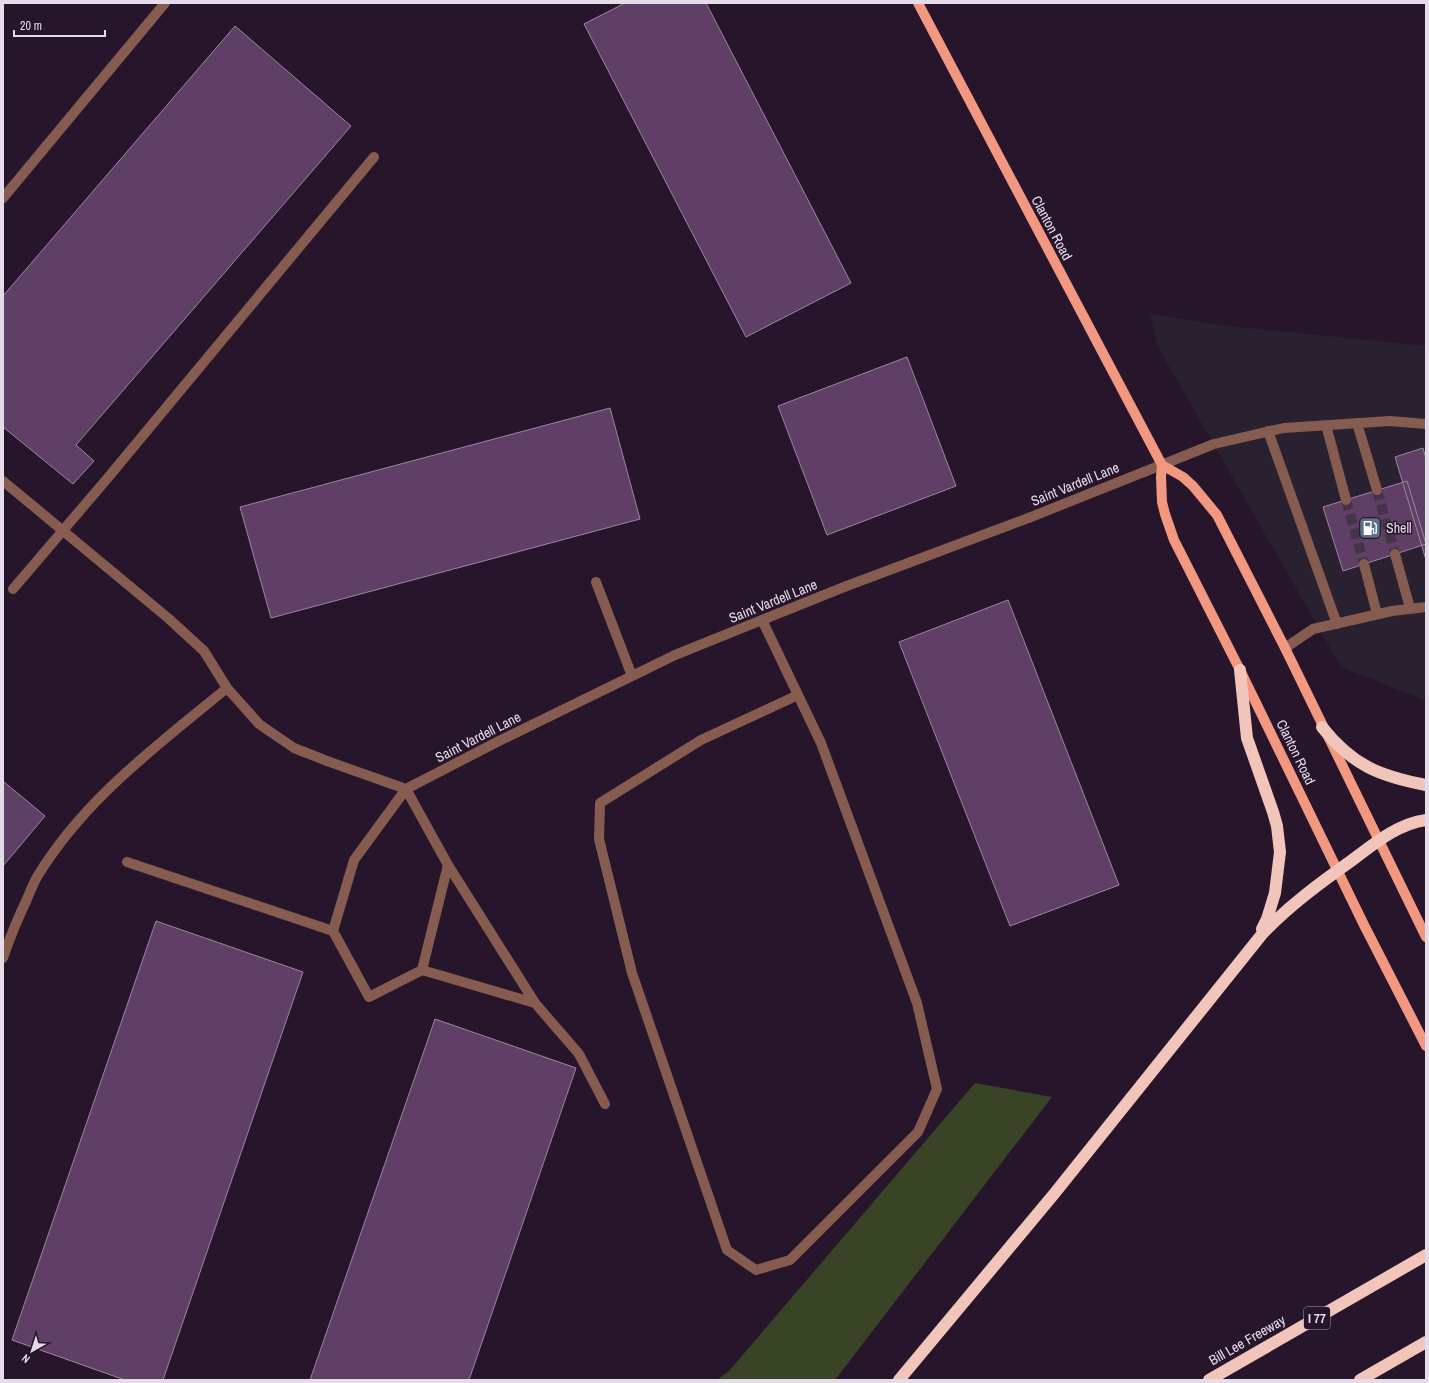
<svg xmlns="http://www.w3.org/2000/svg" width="1429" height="1383" viewBox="0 0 1429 1383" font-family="'Archivo Narrow',sans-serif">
<rect width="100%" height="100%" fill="#27162b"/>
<path fill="#292130" d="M1150,314L1228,326L1426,346V701L1341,667L1158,347Z"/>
<path fill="#394326" d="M975,1083L1052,1097L835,1380H717L729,1371Z"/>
<path fill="#5f3f66" stroke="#9c86a1" d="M625,3H706L851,283L746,337L584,24Z
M235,26L351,126L76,445L94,461L73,484L3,427V296Z
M907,357L956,486L827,535L778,406Z
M610,408L640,519L271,618L240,507Z
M1423,448L1426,459V560L1395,457Z
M1407,481L1426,544L1343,571L1323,507Z
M1008,600L1119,885L1010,926L899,642Z
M3,781L45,816L3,866Z
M156,921L303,972L163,1380H125L12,1340Z
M435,1019L576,1068L469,1380H310Z"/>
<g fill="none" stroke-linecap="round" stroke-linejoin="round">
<path stroke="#443448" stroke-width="10" stroke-dasharray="10 5" stroke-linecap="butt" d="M1377,490L1395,554
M1346,500L1364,564"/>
<path stroke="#865b50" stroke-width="10" d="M3,198L165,3
M1357,423L1377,490
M1326,425L1346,500
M1268,431L1337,624
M3,481L168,618L204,651L227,688L259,724L294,748L327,761L406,789L497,742L675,655L844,587L1031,517L1214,444L1284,428L1390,421L1426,424
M1395,554L1410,608
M1364,564L1377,614
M596,582L632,676
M13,589L106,480L374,157
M762,620L821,743L917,1003L937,1089L918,1132L790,1260L756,1270L727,1250L632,973L599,839L600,803L701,740L798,695
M1285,648L1313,629L1392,611L1426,607
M127,862L333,931L354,860L406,789L448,865L535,1003L579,1054L605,1104
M333,931L369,997L422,970L448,865
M3,958C10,937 18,918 27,899C30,892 33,884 37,877C84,799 158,745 227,688
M422,970L535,1003"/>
<path stroke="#f29881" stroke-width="10" d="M918,3L1162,465L1161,477L1162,502L1165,514L1174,540L1240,670L1364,925L1426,1046
M1162,465L1183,477L1193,486L1217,515L1285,648L1426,937"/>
<path stroke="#f2c5ba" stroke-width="12" d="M1240,670L1247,738L1273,812L1277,826L1280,852L1275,893L1267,919L1262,929
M1322,727C1352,765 1379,776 1426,785
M899,1380L1054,1194L1263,933C1290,905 1320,883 1351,861C1374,844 1397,824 1426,820
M1209,1380L1426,1255
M1360,1380L1426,1342"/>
</g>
<defs>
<g id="fuel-square" transform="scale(1.15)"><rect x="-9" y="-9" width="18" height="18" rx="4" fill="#5c6f8a" stroke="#27162b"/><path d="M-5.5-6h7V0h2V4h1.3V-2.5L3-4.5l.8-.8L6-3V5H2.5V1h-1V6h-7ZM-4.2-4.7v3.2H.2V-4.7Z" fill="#fff"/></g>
</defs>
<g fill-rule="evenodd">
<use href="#fuel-square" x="1370" y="528"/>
</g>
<g text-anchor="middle" stroke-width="3" stroke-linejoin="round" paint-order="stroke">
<rect fill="#27162b" stroke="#ada0b0" stroke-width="1" x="1304" y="1307" width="26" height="22" rx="3"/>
<g font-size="13" font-weight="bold" fill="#e6dbe9">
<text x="1317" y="1323">I 77</text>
</g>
<g font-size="14" fill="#e6dbe9" stroke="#27162b">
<text transform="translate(1052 228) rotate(62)" y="5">Clanton Road</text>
<text transform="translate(1075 484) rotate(-22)" y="5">Saint Vardell Lane</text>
<text transform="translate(773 601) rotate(-22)" y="5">Saint Vardell Lane</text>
<text transform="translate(478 737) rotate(-27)" y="5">Saint Vardell Lane</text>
<text transform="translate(1296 752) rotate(64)" y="5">Clanton Road</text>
<text transform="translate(1247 1340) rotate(-30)" y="5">Bill Lee Freeway</text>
</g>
<g font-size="14" fill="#e6dbe9" stroke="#27162b" text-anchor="start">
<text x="1386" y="533">Shell</text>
</g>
</g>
<rect width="1429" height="1383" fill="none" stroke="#e6dbe9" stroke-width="8"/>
<g transform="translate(32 1351) rotate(219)" stroke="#27162b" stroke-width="3" paint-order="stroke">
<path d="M0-3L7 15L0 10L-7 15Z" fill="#e6dbe9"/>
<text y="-6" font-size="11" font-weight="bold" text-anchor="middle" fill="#e6dbe9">N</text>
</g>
<path d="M14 30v6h91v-6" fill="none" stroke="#e6dbe9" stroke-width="2"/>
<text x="20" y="30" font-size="12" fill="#e6dbe9" stroke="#27162b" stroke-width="3" paint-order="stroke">20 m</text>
</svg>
